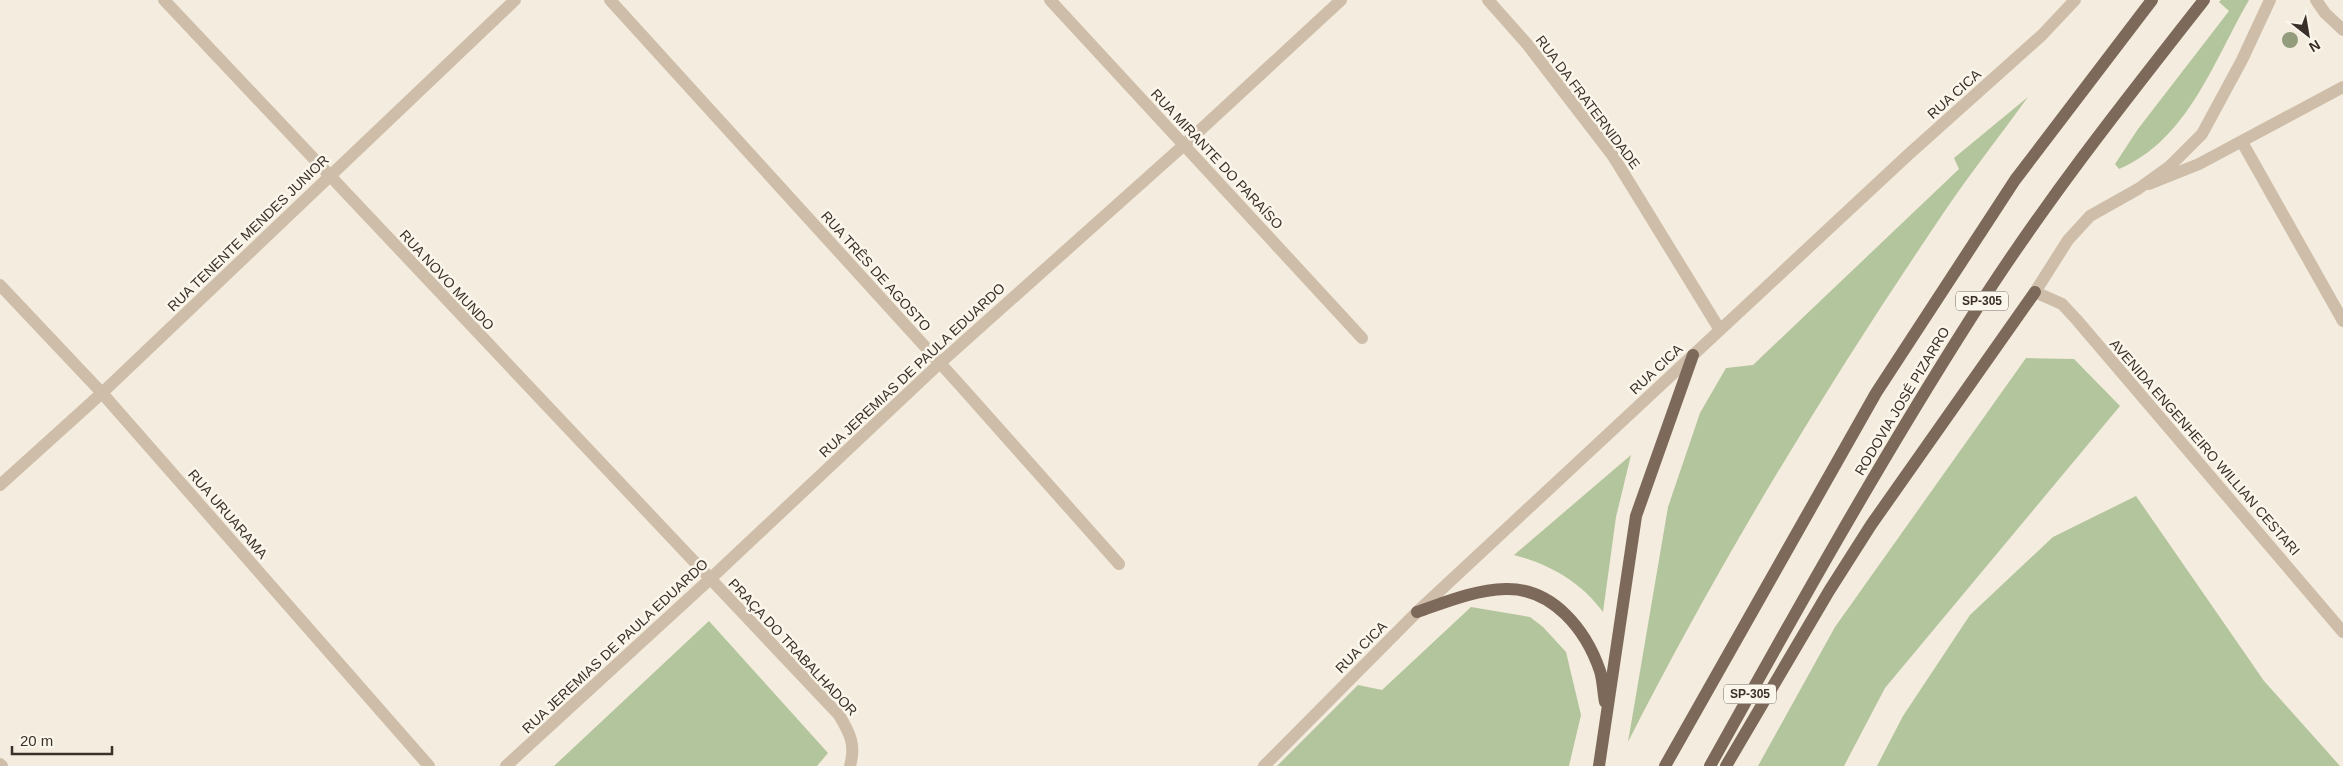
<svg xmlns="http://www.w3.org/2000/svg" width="2343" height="766" viewBox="0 0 2343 766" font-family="Arial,sans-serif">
<rect width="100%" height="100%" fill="#f4ecde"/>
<path fill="#b3c59c" d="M2221,0H2249C2214,60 2188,140 2119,169L2115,164L2138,129L2229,11L2219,2Z
M2028,97C1996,141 1962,184 1932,230C1821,395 1718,565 1628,742L1668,507L1700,413L1726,368L1753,365L1959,169L1954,158Z
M2026,358L2074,359L2120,406L1885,688L1844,766H1758L1835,627Z
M1631,455L1616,517L1603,612C1581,582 1549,564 1514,555Z
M2136,496L2264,681L2340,766H1877L1903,716L1970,615L2053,537Z
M1471,607L1530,617L1543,627L1566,652L1581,715L1569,766H1277L1358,685L1382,690Z
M709,621L828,753L817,766H554Z"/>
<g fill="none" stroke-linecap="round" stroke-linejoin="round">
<path stroke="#cebea9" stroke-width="12" d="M164,0L839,715C850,733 856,745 850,766
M610,0L959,384L1119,564
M1050,0L1362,338
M2316,0L2325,13L2343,30
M2242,142L2343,321
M2149,184L2199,164L2343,87
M0,285L102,393L429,766
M0,485L102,393L515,0
M0,764L2,766"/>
<path stroke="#cebea9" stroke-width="12" d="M1488,0L1527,44L1613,156L1720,330
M2270,0L2242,60L2202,134L2170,166L2138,189L2090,216L2068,240L2035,292L2062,304L2076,319L2343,632
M506,766L709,580L940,363L1184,145L1341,0
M1264,766L1417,612L1909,154L2042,35L2075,0"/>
<path stroke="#7d6959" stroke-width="12" d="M1417,612C1446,602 1474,590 1506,589C1553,588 1586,630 1600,671C1603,681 1603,692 1605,702
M1599,766L1636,516L1693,355
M1665,766L1876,393L2015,180L2152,0
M1710,766C1794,615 1878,464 1971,318C2041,207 2123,103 2204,0
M1726,766L1829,591L1871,525L2035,292"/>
</g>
<circle fill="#939c7c" cx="2290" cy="40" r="8"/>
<g text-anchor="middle" stroke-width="5" stroke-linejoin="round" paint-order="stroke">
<g fill="#fbf6eb" stroke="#746b63" stroke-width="1">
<rect x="1956" y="291.5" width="52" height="19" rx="4"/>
<rect x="1724" y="684.5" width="52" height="19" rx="4"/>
</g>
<g font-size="12" font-weight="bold" fill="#3a3029">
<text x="1982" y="305">SP-305</text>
<text x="1750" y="698">SP-305</text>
</g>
<g font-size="14" fill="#3a3029" stroke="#fbf6eb">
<text transform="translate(1954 94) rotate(-42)" y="5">RUA CICA</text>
<text transform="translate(1588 102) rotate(53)" y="5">RUA DA FRATERNIDADE</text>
<text transform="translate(1217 159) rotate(47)" y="5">RUA MIRANTE DO PARAÍSO</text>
<text transform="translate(248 233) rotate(-44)" y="5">RUA TENENTE MENDES JUNIOR</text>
<text transform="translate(876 271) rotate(48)" y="5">RUA TRÊS DE AGOSTO</text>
<text transform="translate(447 280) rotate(47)" y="5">RUA NOVO MUNDO</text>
<text transform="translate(1656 369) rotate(-43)" y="5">RUA CICA</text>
<text transform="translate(912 370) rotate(-43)" y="5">RUA JEREMIAS DE PAULA EDUARDO</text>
<text transform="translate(1902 401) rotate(-59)" y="5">RODOVIA JOSÉ PIZARRO</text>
<text transform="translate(2205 447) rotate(49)" y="5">AVENIDA ENGENHEIRO WILLIAN CESTARI</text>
<text transform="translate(228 514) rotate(49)" y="5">RUA URUARAMA</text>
<text transform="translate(615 646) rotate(-43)" y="5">RUA JEREMIAS DE PAULA EDUARDO</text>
<text transform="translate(793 647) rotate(47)" y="5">PRAÇA DO TRABALHADOR</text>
<text transform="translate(1361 647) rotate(-45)" y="5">RUA CICA</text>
</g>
</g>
<g transform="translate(2308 35) rotate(149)" stroke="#fbf6eb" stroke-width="4" paint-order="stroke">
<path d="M0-4L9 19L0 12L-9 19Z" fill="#3a3029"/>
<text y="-8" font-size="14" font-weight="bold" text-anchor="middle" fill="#3a3029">N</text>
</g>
<path d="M12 746v8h100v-8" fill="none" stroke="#3a3029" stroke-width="2.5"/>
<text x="20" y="746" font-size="15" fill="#3a3029" stroke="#fbf6eb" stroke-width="4" paint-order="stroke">20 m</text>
</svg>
